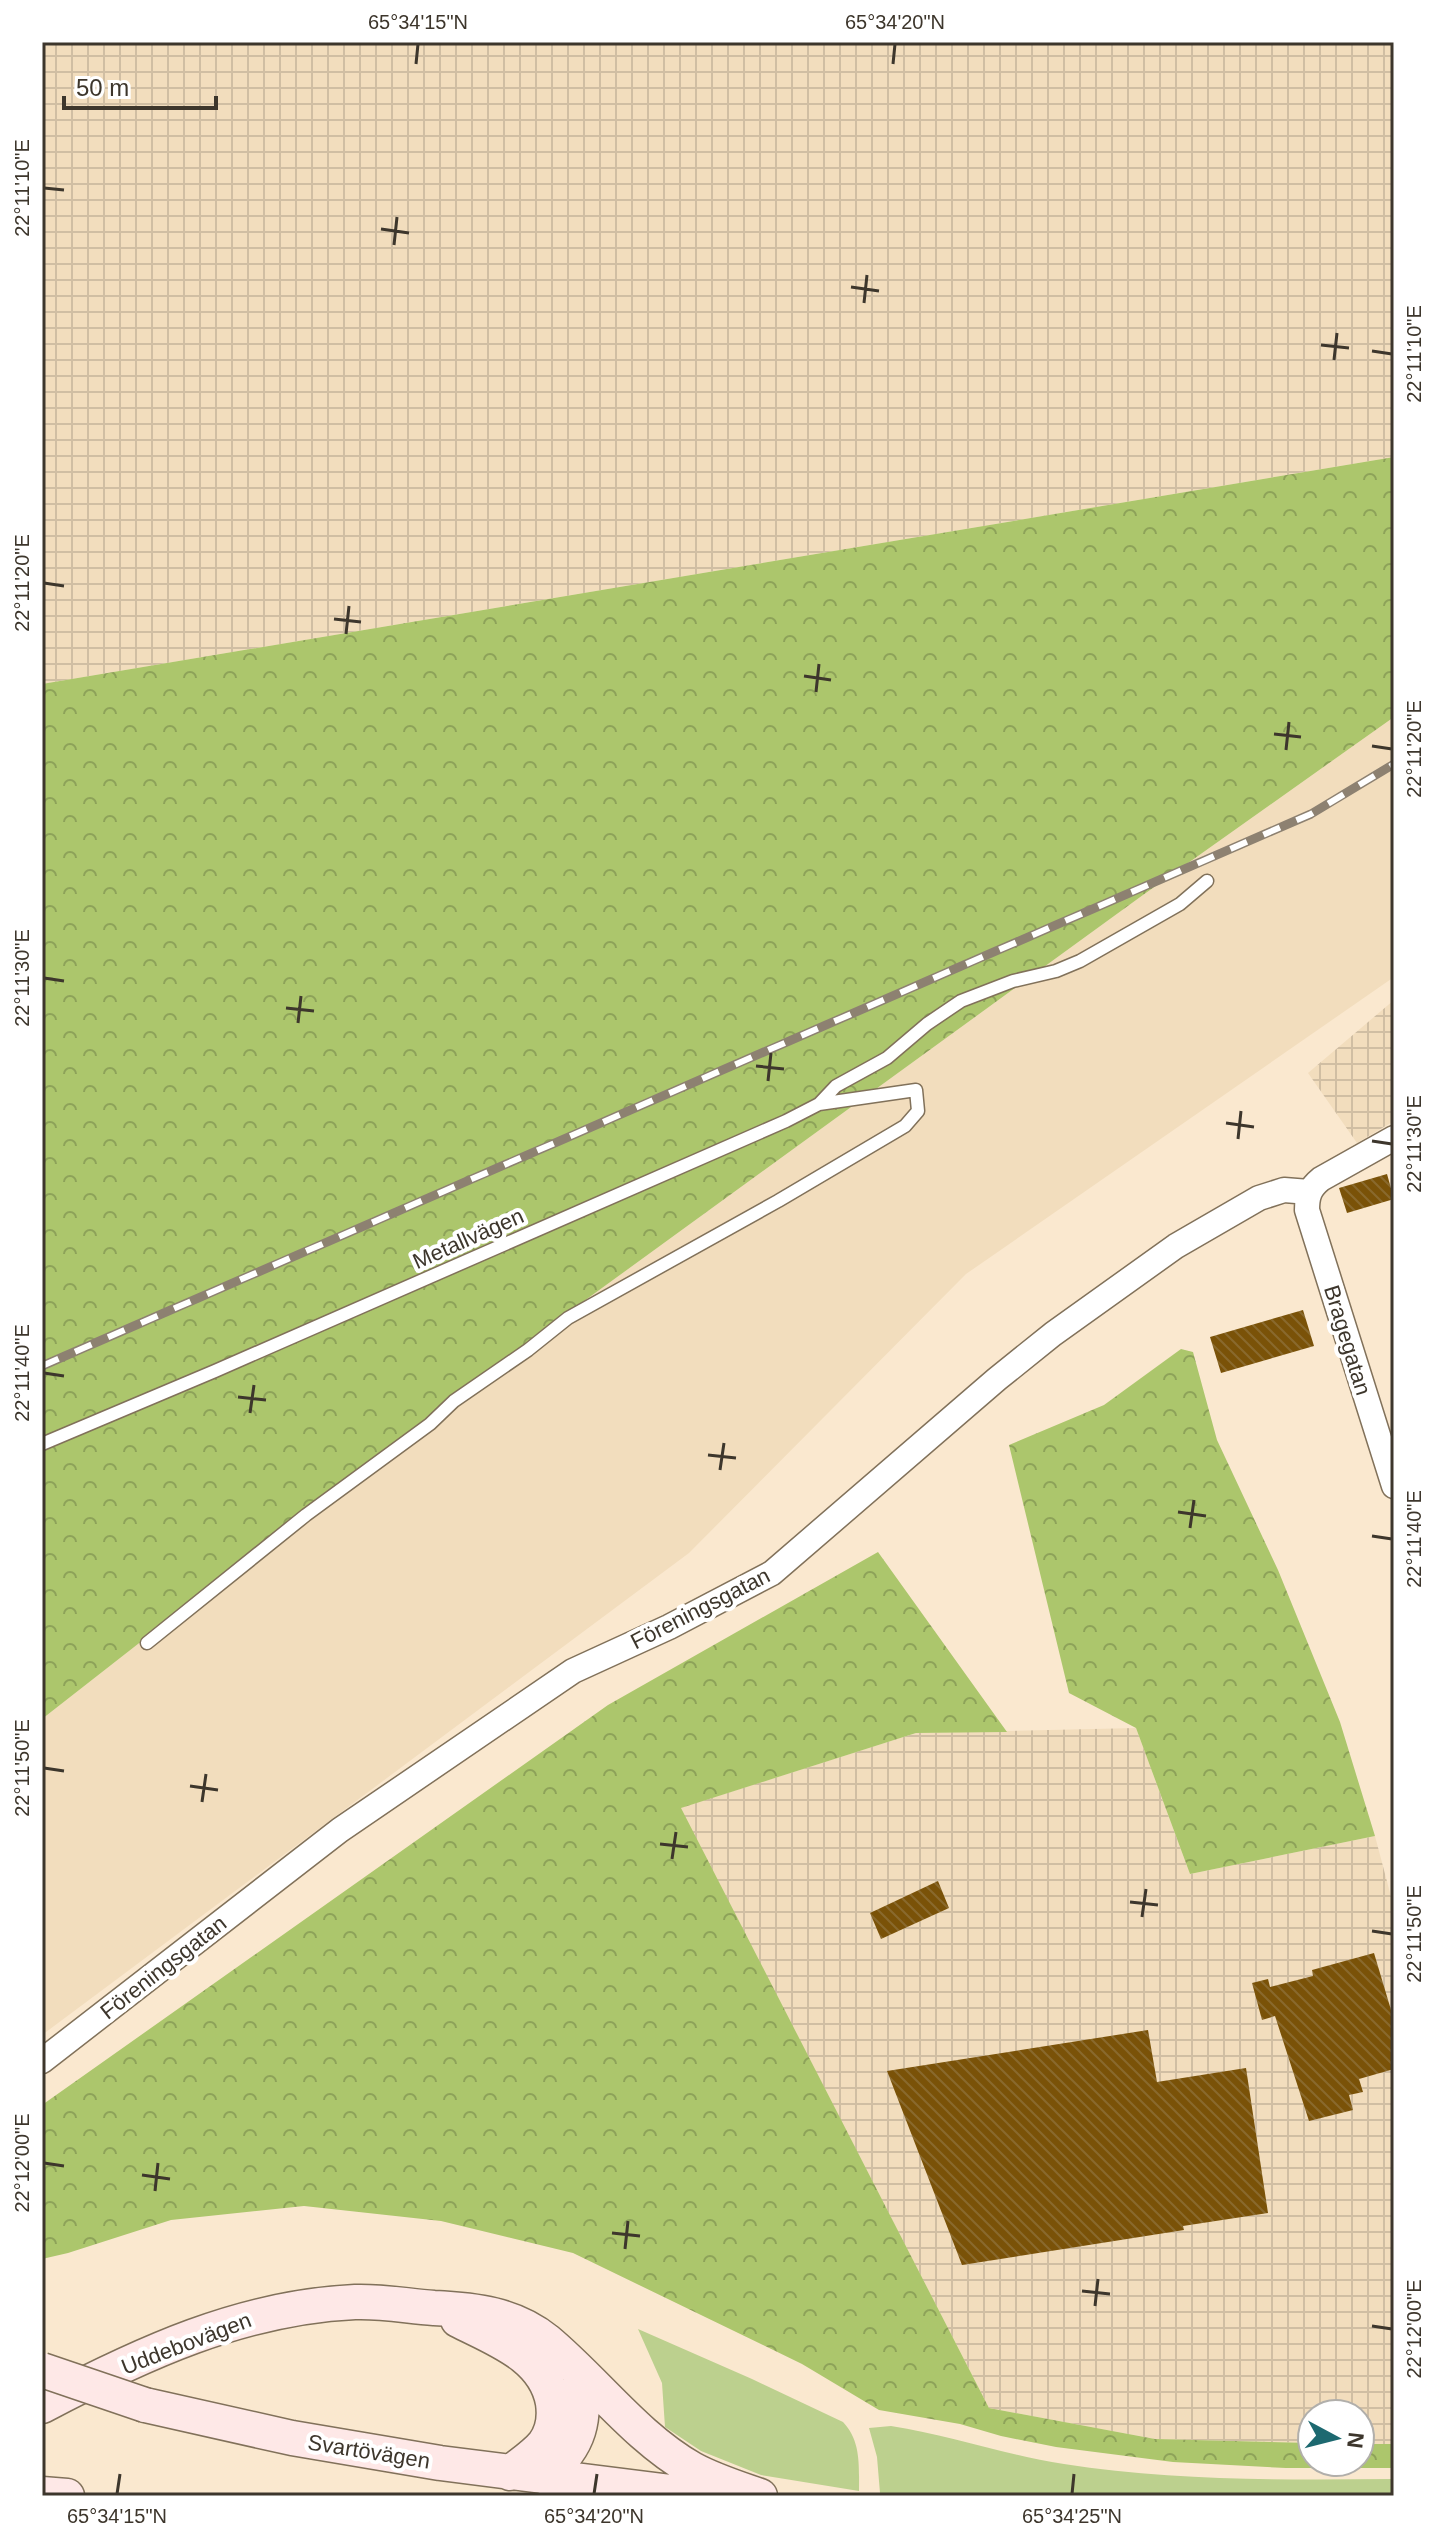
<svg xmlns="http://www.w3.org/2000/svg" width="1436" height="2538" viewBox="0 0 1436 2538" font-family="Arial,sans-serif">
<defs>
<pattern id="industrial-grid" width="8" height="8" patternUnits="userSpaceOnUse" patternTransform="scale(2)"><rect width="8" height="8" fill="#f2ddbd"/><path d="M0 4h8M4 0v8" fill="none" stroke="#d0bea3"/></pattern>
<pattern id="forest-crowns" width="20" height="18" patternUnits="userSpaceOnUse" patternTransform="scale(2)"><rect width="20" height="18" fill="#acc66c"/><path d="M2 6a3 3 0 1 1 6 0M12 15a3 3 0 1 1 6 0" fill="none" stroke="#8da259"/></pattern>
<pattern id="building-back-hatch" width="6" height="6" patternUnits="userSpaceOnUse" patternTransform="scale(2)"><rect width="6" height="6" fill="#7a5208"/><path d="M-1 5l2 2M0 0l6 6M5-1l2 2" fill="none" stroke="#89692d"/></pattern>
</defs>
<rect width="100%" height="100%" fill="#fae8cf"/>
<path fill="url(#industrial-grid)" d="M69,42H1394V457L42,684V47Z
M1394,1000V1121L1357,1143L1308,1073Z
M1136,1728L1190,1874L1375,1836L1394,1908V2444H1360V2414H1312V2443L1155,2439L989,2408L680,1808L916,1733Z"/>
<path fill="#f2ddbd" d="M1394,717V977L966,1274L689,1553L42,2035V1719L485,1373L1143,895Z"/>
<path fill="#bcd08e" d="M638,2329L752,2379L843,2422C861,2441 859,2465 859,2491L761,2475L701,2451L665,2427L662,2383Z
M891,2426C949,2435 1005,2455 1064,2464C1172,2481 1285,2480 1394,2479V2496H929L880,2493L877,2457L869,2428Z"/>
<path fill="url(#forest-crowns)" d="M1394,457V717L1143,895L485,1373L42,1719V684Z
M1181,1349L1193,1352L1217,1440L1278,1570L1340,1722L1375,1836L1190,1874L1136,1728L1069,1693L1009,1445L1104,1405Z
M878,1552L1007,1732L916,1733L681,1808L989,2408L1155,2439L1312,2443V2462H1360V2444H1394V2468H1286L1173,2462L1056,2447L1001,2436L960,2424L879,2410L802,2364L573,2253L441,2221L304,2206L171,2220L68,2253L42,2259V2105L608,1705Z"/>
<path fill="url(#building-back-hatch)" d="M1387,1174L1394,1199L1347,1213L1339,1188Z
M1303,1310L1314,1346L1221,1373L1210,1337Z
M938,1881L949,1908L881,1939L870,1913Z
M1374,1953L1394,2020V2069L1359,2079L1363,2092L1349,2095L1353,2110L1309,2121L1275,2016L1262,2020L1252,1983L1268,1979L1270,1987L1313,1976L1312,1970Z
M1148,2030L1157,2082L1246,2068L1268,2213L1183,2226L1184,2230L962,2265L887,2071Z"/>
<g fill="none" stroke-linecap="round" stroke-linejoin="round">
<g stroke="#81715a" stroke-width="15">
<path id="lane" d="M819,1104L836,1086L887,1058L927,1024L961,1001L1013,981L1056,971L1080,961L1180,904L1207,881
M42,1444L215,1371L786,1121L819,1104L916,1090L918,1111L905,1126L778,1201L568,1318L528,1350L454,1401L430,1424L306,1515L147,1643"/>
</g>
<g stroke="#81715a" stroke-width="27">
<path id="street" d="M1394,1138L1321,1179C1310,1188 1307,1195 1307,1210L1394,1486
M42,2061L340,1830L573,1671L669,1627L772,1573L997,1379L1053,1334L1176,1246L1259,1198L1284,1190L1309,1192"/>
</g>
<g stroke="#81715a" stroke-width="37">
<path id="secondary" d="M458,2320C495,2339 545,2356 553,2403C555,2417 553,2432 544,2444C535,2455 521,2464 510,2473
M145,2405L292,2438L440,2463L703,2496
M42,2406C141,2354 242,2307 355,2302C382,2301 407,2306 434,2308C475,2310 514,2314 547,2341C596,2382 636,2437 692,2469C714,2481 737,2488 760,2496
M545,2477C582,2442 585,2423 580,2373
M42,2494L67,2496"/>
</g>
<use href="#lane" stroke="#fff" stroke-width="12"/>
<use href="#street" stroke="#fff" stroke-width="24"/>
<use href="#secondary" stroke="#fee8e7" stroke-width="34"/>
<g stroke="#8d8171" stroke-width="9">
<path id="rail" d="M42,1366L1311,814L1394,764"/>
</g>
<use href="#rail" stroke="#fff" stroke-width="6" stroke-dasharray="18" stroke-linecap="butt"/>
<g stroke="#81715a" stroke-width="37" stroke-linecap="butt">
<path id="secondary-bridge" d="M42,2370L145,2405"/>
</g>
<use href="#secondary-bridge" stroke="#fee8e7" stroke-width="34"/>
</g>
<path fill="none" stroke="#3d362c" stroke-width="3" d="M416,64L418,44M893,64L895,44M44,188L64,190M381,229L409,233M394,245L397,217M851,287L879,291M864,303L867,275M1321,345L1349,348M1372,351L1392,354M1334,360L1337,333M44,583L64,586M334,619L361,622M346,634L349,606M804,676L831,680M816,692L819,664M1274,734L1301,737M1372,746L1392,749M1286,750L1289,722M44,978L64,981M286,1008L314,1011M298,1023L301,996M756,1066L784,1069M768,1081L771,1053M1226,1123L1254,1127M1238,1139L1241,1111M1372,1141L1392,1144M44,1373L64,1376M238,1397L266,1400M250,1413L254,1385M708,1455L736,1458M720,1470L724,1443M1178,1512L1206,1516M1190,1528L1194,1500M1372,1536L1392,1539M44,1768L64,1771M190,1786L218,1790M202,1802L206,1774M660,1844L688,1847M672,1859L676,1832M1130,1902L1158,1905M1142,1917L1146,1889M1372,1931L1392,1934M44,2163L64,2166M142,2175L170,2179M155,2191L158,2163M612,2233L640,2236M625,2249L628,2221M1082,2291L1110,2294M1095,2306L1098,2279M1372,2326L1392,2329M117,2494L120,2474M594,2494L597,2474M1072,2494L1074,2474"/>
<g text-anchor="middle" stroke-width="8" stroke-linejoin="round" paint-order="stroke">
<g font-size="22" fill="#3d362c" stroke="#fff">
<text transform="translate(468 1238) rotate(-24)" y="8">Metallvägen</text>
<text transform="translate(1348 1340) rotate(73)" y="8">Bragegatan</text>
<text transform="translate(700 1608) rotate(-27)" y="8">Föreningsgatan</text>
<text transform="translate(163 1967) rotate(-38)" y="8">Föreningsgatan</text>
<text transform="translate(186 2343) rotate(-21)" y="8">Uddebovägen</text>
<text transform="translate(369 2451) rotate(9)" y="8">Svartövägen</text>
</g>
</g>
<rect width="1436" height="2538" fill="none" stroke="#ffffff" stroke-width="88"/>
<g transform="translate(1336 2438) rotate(97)"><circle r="38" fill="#ffffff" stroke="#b1afab" stroke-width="2"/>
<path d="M0-6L14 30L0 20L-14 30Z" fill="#1d6970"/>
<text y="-12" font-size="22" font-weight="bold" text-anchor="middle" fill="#3d362c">N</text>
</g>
<path d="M64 96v12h152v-12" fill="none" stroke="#3d362c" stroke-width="4"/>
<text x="76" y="96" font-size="24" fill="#3d362c" stroke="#ffffff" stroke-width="6" paint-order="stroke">50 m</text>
<rect x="44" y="44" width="1348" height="2450" fill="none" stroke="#3d362c" stroke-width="3"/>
<g font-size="20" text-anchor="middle" fill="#3d362c">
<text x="418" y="29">65°34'15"N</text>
<text x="895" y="29">65°34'20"N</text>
<text transform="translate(22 188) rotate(-90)" y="7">22°11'10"E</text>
<text transform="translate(1414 354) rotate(-90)" y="7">22°11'10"E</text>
<text transform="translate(22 583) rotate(-90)" y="7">22°11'20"E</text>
<text transform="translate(1414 749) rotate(-90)" y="7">22°11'20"E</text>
<text transform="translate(22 978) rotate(-90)" y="7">22°11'30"E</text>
<text transform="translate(1414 1144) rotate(-90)" y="7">22°11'30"E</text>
<text transform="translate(22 1373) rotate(-90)" y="7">22°11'40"E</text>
<text transform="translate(1414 1539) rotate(-90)" y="7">22°11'40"E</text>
<text transform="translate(22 1768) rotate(-90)" y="7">22°11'50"E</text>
<text transform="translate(1414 1934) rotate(-90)" y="7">22°11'50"E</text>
<text transform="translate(22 2163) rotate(-90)" y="7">22°12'00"E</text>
<text transform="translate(1414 2329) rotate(-90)" y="7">22°12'00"E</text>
<text x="117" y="2523">65°34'15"N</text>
<text x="594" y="2523">65°34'20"N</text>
<text x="1072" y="2523">65°34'25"N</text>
</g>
</svg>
